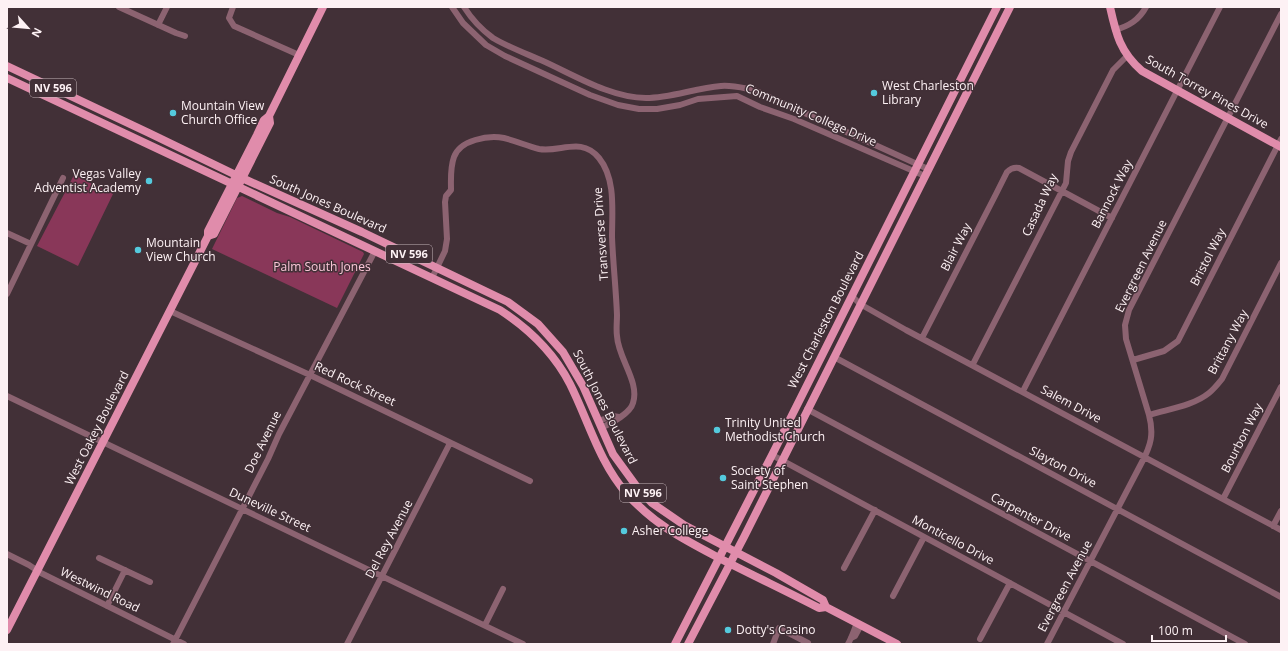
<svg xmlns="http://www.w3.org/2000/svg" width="1288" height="651" viewBox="0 0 1288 651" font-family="'Open Sans',sans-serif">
<rect width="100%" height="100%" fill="#423037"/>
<path fill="#893759" d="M74,175L113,194L78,266L37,246Z
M242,196L277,213L290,217L363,252L364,254L337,308L212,249L237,198Z"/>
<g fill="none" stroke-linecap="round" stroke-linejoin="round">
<path stroke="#8c6371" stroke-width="6" d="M119,7L176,33L185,36
M233,7L229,18L234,26L299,55
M452,7L463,23L486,45L505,56L590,95L618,105L639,109H657L680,105L698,99L737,96L760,107L794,119L925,176
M464,7C471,18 482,30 493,38C508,47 527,54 543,61C574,75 611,98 646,98C671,98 695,88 721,86C732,85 743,88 754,90L928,169
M158,25L167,7
M1115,30C1129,26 1139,20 1146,7
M7,233L31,244
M432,278L445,251L447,239L445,202L446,196L451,190C451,179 450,168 454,157C460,140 488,135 504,138C516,141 527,146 539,149C560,153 581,136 599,158C616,179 612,211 612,237C613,263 616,289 617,315C617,322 616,329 617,336C618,358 640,382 633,403C630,414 611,423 601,428
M7,294L63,178
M852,296L860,304L906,330L1281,530
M170,311L310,375L530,481
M922,338L996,194L1007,172C1010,169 1014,167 1019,168L1112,218
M834,357L1281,597
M1133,360L1164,351L1178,341L1281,139
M973,364L1066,183L1068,161L1071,152L1113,70L1127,56
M1023,391L1220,7
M7,396L523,644
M807,409L1245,644
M1149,415C1168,409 1193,406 1209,393C1214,389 1218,384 1222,379L1281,263
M598,421L613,416L619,417
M772,455L1123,644
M1223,499L1281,387
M1273,526L1281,511
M7,554L29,565L41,573L184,644
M99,558L150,582
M844,568L875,510
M893,596L924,537
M107,606L125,570
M485,625L503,589
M851,638L855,636L861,625
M980,639L1010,583
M173,644L268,459L279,434L375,251
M347,644L450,443
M773,644L779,628L808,643L807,644
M848,644C852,637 854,630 857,623
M1047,644L1142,462C1151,445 1154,434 1149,415L1126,339L1125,325L1129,310L1281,14"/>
<path stroke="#e08cab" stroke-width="8" d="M1110,7C1116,34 1120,52 1142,71L1281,147
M7,66L149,133L242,178L362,232L508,302L538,324L563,352L583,386L613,454L637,487L652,503L684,525L776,573L823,600L826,607
M7,78L500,310C529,329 554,353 570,384C589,422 599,462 627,494C655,525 683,539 719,558C752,575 786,591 819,608L826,607L897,644
M208,236L214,234L270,123L269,116
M7,630L208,236V231L257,135L264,120L269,116L323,7
M675,644L772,455L997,7
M688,644L744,537L1010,7"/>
</g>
<g fill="#54cadd" stroke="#423037" stroke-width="1.5">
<circle cx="874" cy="93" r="4"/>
<circle cx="173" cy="113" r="4"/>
<circle cx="149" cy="181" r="4"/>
<circle cx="138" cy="250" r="4"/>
<circle cx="717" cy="430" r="4"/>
<circle cx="723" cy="478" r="4"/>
<circle cx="624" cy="531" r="4"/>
<circle cx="728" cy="630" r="4"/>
</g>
<g text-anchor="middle" stroke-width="3" stroke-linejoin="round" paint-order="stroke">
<g fill="#423037" stroke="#c5b7bb" stroke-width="1">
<rect x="30" y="79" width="46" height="18" rx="3"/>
<rect x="386" y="245" width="46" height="18" rx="3"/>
<rect x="620" y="484" width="46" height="18" rx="3"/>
</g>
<g font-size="11" font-weight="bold" fill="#fdf1f4">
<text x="53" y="92">NV 596</text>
<text x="409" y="258">NV 596</text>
<text x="643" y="497">NV 596</text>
</g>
<g font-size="12" fill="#fdf1f4" stroke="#423037" text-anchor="start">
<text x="882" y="90">West Charleston<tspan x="882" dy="14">Library</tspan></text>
<text x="181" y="110">Mountain View<tspan x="181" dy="14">Church Office</tspan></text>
<text x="141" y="178" text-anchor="end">Vegas Valley<tspan x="141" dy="14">Adventist Academy</tspan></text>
<text x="146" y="247">Mountain<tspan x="146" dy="14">View Church</tspan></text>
<text x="725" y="427">Trinity United<tspan x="725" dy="14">Methodist Church</tspan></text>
<text x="731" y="475">Society of<tspan x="731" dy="14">Saint Stephen</tspan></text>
<text x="632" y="535">Asher College</text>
<text x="736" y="634">Dotty's Casino</text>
</g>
<g font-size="12" fill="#fdf1f4" stroke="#423037">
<text transform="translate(1207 92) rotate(29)" y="4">South Torrey Pines Drive</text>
<text transform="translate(811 115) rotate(23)" y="4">Community College Drive</text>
<text transform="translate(1112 194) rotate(-63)" y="4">Bannock Way</text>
<text transform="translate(328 204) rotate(24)" y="4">South Jones Boulevard</text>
<text transform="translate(1040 205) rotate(-65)" y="4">Casada Way</text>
<text transform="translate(601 234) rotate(-94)" y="4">Transverse Drive</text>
<text transform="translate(956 247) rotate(-63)" y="4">Blair Way</text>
<text transform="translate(1208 257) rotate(-63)" y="4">Bristol Way</text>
<text transform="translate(1141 266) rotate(-64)" y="4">Evergreen Avenue</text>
<text transform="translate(826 320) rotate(-63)" y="4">West Charleston Boulevard</text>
<text transform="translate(1228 342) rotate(-62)" y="4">Brittany Way</text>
<text transform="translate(355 384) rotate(25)" y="4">Red Rock Street</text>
<text transform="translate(1071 404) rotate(28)" y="4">Salem Drive</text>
<text transform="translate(605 407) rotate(63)" y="4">South Jones Boulevard</text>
<text transform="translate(97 428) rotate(-63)" y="4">West Oakey Boulevard</text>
<text transform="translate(1242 438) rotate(-63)" y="4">Bourbon Way</text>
<text transform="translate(263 442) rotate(-64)" y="4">Doe Avenue</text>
<text transform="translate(1063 467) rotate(28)" y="4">Slayton Drive</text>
<text transform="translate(270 510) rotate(25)" y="4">Duneville Street</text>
<text transform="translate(1031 517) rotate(28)" y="4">Carpenter Drive</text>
<text transform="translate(389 539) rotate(-62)" y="4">Del Rey Avenue</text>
<text transform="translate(953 540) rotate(28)" y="4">Monticello Drive</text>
<text transform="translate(1065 586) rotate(-62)" y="4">Evergreen Avenue</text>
<text transform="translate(100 590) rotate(26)" y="4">Westwind Road</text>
</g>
<g font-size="12" fill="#fbc7d8" stroke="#423037">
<text x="322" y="271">Palm South Jones</text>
</g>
</g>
<rect width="1288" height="651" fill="none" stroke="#fdf1f4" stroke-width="16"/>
<g transform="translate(28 28) rotate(117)" stroke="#423037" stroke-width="3" paint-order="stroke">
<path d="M0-3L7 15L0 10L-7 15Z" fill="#fdf1f4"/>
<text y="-6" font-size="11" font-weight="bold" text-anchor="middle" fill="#fdf1f4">N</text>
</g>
<path d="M1152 635v6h74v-6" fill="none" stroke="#fdf1f4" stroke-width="2"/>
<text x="1158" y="635" font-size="12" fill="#fdf1f4" stroke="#423037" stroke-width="3" paint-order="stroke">100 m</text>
</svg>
